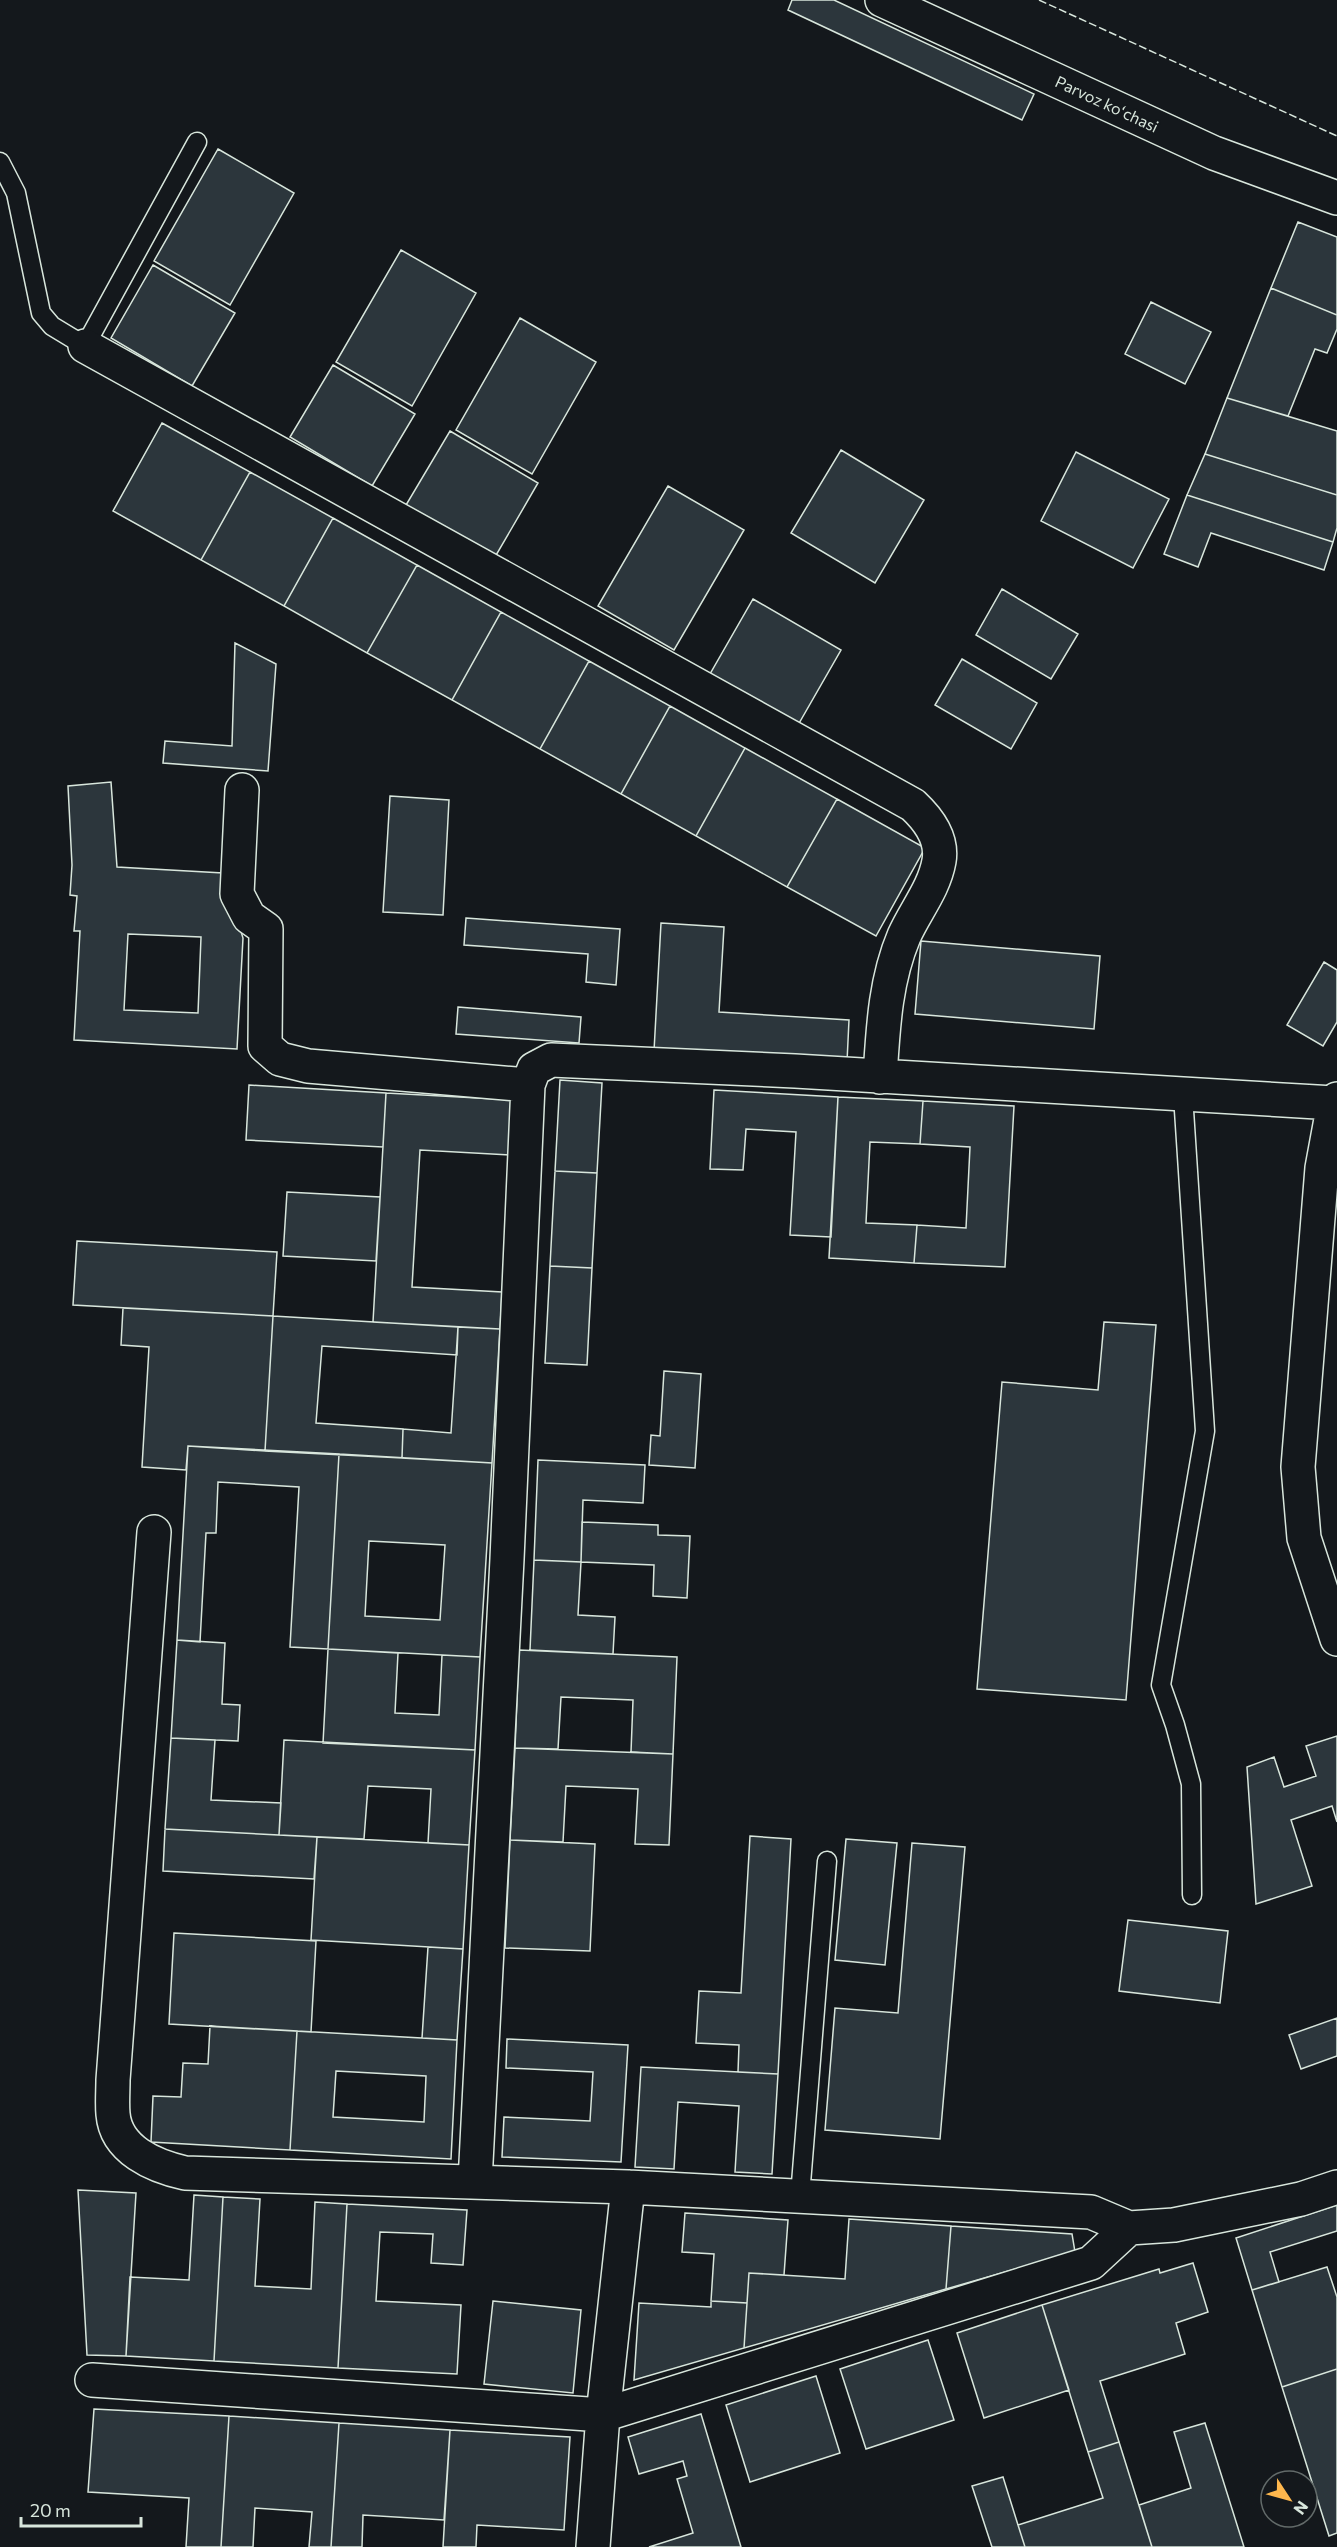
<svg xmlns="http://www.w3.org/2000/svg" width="1337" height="2547" viewBox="0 0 1337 2547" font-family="Commissioner,sans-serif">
<rect width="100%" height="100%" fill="#14181c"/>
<path fill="#2c363c" stroke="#d8e6dc" stroke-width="1.5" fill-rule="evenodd" d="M792,0H834L1034,94L1022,120L788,10Z
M218,149L294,193L230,305L154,261Z
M1298,222L1337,237V315L1271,288Z
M401,250L476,293L412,406L336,362Z
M153,265L235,313L192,386L111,338Z
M1271,288L1337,315V329L1327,353L1315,349L1288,416L1227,398Z
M1151,302L1211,332L1185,384L1125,354Z
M520,318L596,362L532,474L456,430Z
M333,365L415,414L372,486L290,437Z
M1227,398L1337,431V495L1205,454Z
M162,423L250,472L201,560L113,511Z
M450,431L538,483L495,557L406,505Z
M841,450L924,500L875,583L791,533Z
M1076,452L1169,499L1133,568L1041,521Z
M1205,454L1337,495V528L1333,542L1187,495Z
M250,472L333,518L284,606L201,560Z
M668,486L744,530L674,650L598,606Z
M1187,495L1333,542L1324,570L1211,533L1198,567L1164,554Z
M333,518L417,565L367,653L284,606Z
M417,565L501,612L452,700L367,653Z
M1002,589L1078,634L1051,679L976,635Z
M753,599L841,650L798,725L710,674Z
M501,612L589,661L540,749L452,700Z
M235,643L276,664L268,771L163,763L165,741L232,746Z
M962,659L1037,703L1011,749L935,705Z
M589,661L670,706L621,794L540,749Z
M670,706L745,748L696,836L621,794Z
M745,748L837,799L787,887L696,836Z
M111,782L117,867L223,873L243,938L237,1049L74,1040L80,931H74L77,896L70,895L72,865L68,786ZM128,934L201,937L198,1013L124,1010Z
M390,796L449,800L443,915L383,912Z
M837,799L925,848L876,936L787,887Z
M466,918L620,929L616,985L586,982L588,954L464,945Z
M661,923L724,927L719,1012L849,1020L847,1062L654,1051Z
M921,941L1100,956L1094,1029L915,1014Z
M1324,962L1337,970V1022L1323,1046L1287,1025Z
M458,1007L581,1017L579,1043L456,1034Z
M560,1080L602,1083L597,1173L555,1171Z
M249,1085L386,1093L383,1147L246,1140Z
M714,1090L838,1097L831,1237L790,1235L796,1132L746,1129L743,1170L710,1169Z
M386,1093L515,1100L511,1155L420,1150L412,1287L502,1292L500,1329L373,1322Z
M838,1097L923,1101L920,1144L870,1142L866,1223L917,1225L914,1263L829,1258Z
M923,1101L1014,1106L1005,1267L914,1263L917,1225L966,1228L970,1147L920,1144Z
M555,1171L597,1173L592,1268L550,1266Z
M287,1192L380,1197L376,1261L283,1256Z
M77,1241L277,1252L273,1316L73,1305Z
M550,1266L592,1268L587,1365L545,1363Z
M123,1308L273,1316L265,1451L188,1446L186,1470L142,1467L149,1347L121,1345Z
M273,1316L458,1327L457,1355L322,1346L316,1423L403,1429L402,1458L265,1451Z
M1104,1322L1156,1325L1126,1700L977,1689L1002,1382L1098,1390Z
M458,1327L500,1329L492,1463L402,1458L403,1429L451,1433Z
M664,1371L701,1374L695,1468L649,1465L651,1435L660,1436Z
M188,1446L339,1454L328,1649L290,1647L299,1487L218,1482L216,1533H206L200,1642L177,1640Z
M339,1454L492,1463L480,1657L328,1649ZM369,1541L445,1545L440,1620L365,1616Z
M538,1460L645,1465L643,1503L583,1500L581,1562L534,1560Z
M582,1522L658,1525V1535L690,1536L687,1598L653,1596L654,1565L581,1562Z
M534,1560L581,1562L578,1615L615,1617L613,1654L530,1650Z
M177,1640L225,1643L222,1704L240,1705L238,1741L171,1738Z
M328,1649L398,1653L395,1713L439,1715L442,1655L480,1657L475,1750L323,1743Z
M519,1650L677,1657L673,1754L631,1752L633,1700L561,1697L558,1749L515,1748Z
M1337,1736V1822L1332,1806L1291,1820L1312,1886L1256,1904L1247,1767L1274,1757L1284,1787L1316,1776L1306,1746Z
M171,1738L215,1740L211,1800L281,1803L279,1835L165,1829Z
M284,1740L475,1750L469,1845L428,1843L431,1789L368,1786L364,1839L279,1835Z
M515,1748L673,1754L669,1845L635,1844L638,1789L566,1786L563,1842L510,1840Z
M165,1829L317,1837L314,1879L163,1871Z
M750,1836L791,1839L778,2074L738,2072L739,2045L696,2043L699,1991L741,1993Z
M317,1837L469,1845L463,1949L311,1940Z
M846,1839L897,1843L885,1965L835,1960Z
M510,1840L595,1844L590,1951L505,1948Z
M912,1843L965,1847L940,2139L825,2130L835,2008L898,2013Z
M1128,1920L1228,1931L1220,2003L1119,1991Z
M174,1933L316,1941L311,2032L169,2024Z
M428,1947L463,1949L457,2040L422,2038Z
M1337,2018V2056L1301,2069L1289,2035Z
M210,2026L297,2031L290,2150L151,2142L153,2096L181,2097L183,2063L208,2064Z
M297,2031L457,2040L451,2159L290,2150ZM336,2071L426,2076L424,2122L333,2117Z
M507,2039L628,2045L621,2162L502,2157L504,2117L590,2121L593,2072L506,2068Z
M641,2067L778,2074L772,2174L735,2172L739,2106L678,2102L674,2169L635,2167Z
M78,2190L136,2193L126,2356L87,2355Z
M194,2195L223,2197L214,2361L126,2356L130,2277L189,2280Z
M223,2197L260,2199L255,2286L311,2289L315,2202L347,2204L338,2368L214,2361Z
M347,2204L467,2210L463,2265L431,2263L433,2234L380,2232L376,2301L461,2305L457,2374L338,2368Z
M1337,2205V2231L1270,2252L1279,2282L1252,2290L1236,2238Z
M685,2213L788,2220L784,2275L749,2273L747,2303L711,2301L714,2254L682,2252Z
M849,2219L951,2226L946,2289L744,2348L749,2273L845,2279Z
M951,2226L1072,2234L1075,2252L946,2289Z
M1193,2263L1208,2312L1176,2323L1185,2354L1100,2381L1119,2442L1088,2452L1042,2305L1159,2269L1160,2273Z
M1327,2267L1337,2297V2369L1282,2387L1252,2290Z
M493,2301L581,2310L573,2393L484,2384Z
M711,2301L747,2303L744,2348L634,2380L639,2303L711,2307Z
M1042,2305L1069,2390L984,2418L957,2333Z
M928,2340L954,2420L866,2449L840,2369Z
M1337,2369V2533L1329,2536L1282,2387Z
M816,2376L840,2453L750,2482L726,2405Z
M94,2409L229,2416L221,2547H186L189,2498L88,2492Z
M701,2414L741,2547H649L693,2533L677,2479L687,2476L683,2461L639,2474L628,2437Z
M229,2416L339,2423L331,2547H309L312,2512L255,2508L253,2547H221Z
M339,2423L450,2430L444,2520L363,2515L362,2547H331Z
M1205,2423L1244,2547H1152L1139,2505L1191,2488L1174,2432Z
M450,2430L570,2437L564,2530L477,2525L476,2547H443Z
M1119,2442L1152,2547H1025L1018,2525L1103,2498L1088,2452Z
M1003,2477L1018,2525L1025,2547H992L972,2486Z"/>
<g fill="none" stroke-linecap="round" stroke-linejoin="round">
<g stroke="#d8e6dc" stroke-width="21">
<path id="lane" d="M0,162L16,193L41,313L52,326L85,346L197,142
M1183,1095L1205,1431L1161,1685L1175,1725L1191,1784L1192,1895
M800,2196L827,1861"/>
</g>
<g stroke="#d8e6dc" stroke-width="36">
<path id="street" d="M882,0L1214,153L1337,198
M85,346L913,805C928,819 943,838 939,861C934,889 915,911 904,936C885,981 883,1029 880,1077
M242,790L237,894L249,917L266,929L265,1046L280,1059L308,1066L528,1085
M1337,1099L1334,1103L1322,1168L1298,1467L1304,1538L1337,1639
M154,1532L113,2080C113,2091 112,2103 113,2114C116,2150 154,2166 185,2173L628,2187L1091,2212L1129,2228L1174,2225L1301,2199L1337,2187
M475,2182L507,1559L528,1085L534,1069L551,1060L795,1071L1334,1103
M92,2380L603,2415L1091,2263L1129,2228
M593,2547L603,2415L628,2187"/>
</g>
<use href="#lane" stroke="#14181c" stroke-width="18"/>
<use href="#street" stroke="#14181c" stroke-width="33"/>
<path stroke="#d8e6dc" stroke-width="1.5" stroke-dasharray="8 3" stroke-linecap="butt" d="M1039,0L1337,136"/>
</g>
<g text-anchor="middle" stroke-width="4.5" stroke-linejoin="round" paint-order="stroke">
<g font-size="16" fill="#d8e6dc" stroke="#14181c">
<text transform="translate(1107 104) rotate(25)" y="6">Parvoz koʻchasi</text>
</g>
</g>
<g transform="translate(1289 2499) rotate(126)"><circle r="28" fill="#14181c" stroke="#626a69" stroke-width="1.5"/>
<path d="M0-4.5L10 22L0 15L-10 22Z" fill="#ffb74d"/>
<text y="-9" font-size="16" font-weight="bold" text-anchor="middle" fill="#d8e6dc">N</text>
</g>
<path d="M21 2517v9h120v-9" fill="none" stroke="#d8e6dc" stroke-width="3"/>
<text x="30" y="2517" font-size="18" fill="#d8e6dc" stroke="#14181c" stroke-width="4.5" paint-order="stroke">20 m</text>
</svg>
